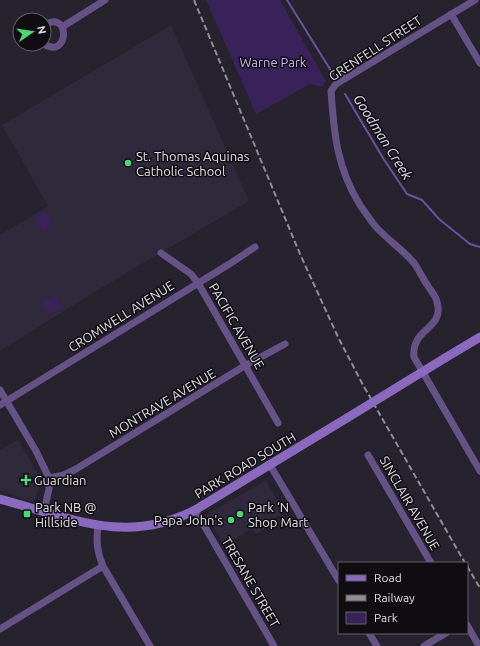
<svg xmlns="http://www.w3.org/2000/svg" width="480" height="646" viewBox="0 0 480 646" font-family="Ubuntu,sans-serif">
<rect width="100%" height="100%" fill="#26222e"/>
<path fill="#2f293b" d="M171,25L249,201L96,291L0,351V235L48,206L2,125Z
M18,440L42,480L34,503L0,490V450Z
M266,480L284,513L264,522L267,528L256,534L252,529L224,545L206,515Z"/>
<path fill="#392259" d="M206,0H280L326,81L322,87L310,84L256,114Z
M46,211L53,223L44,231L35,222L36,216Z
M56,295L62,306L58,310L47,314L41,304Z"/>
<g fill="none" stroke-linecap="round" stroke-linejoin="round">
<path stroke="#6f4fa1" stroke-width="2" d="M287,0L333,74
M345,94L383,158L407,194L422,200L439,219L470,244L480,247"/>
<path stroke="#655286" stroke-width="7" d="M475,0L346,78L336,84L331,91C334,134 337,168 360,205C365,212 370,220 376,227C388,240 403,250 414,263C419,270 423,279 428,286C431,291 436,296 437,302C445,330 411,327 414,357L480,471
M451,14L480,63
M44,25C71,9 69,60 44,44
M62,27L105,0
M161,253L191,274L198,283L278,423
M0,390L36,451L49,478V489L44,511
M0,405L231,263L255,247
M368,455L431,563
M270,465L339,581
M49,478L64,475L76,469L246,365L285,344
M195,510L274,646
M98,526C96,541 97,552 103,566L150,646
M467,625L479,646
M0,629L103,566
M369,633L377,646
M424,646L446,633"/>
<path stroke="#8a6abe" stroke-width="9" d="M445,358L480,337
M0,499C68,517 126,546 195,510L347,418"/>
<path stroke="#8f8c96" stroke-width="2" stroke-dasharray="6 3" stroke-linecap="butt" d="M194,0L300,254L338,337L363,385L465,563
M467,566L480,588"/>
<path stroke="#8a6abe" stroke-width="9" d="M347,418L445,358"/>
</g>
<g fill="#4dd676" stroke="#0f0d12" stroke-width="1.5">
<circle cx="128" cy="163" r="4"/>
<path d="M24 474h4v4h4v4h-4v4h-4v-4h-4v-4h4z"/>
<rect x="23" y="510" width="8" height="8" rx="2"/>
<circle cx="240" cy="514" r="4"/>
<circle cx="231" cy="520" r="4"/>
</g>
<g text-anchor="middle" stroke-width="3" stroke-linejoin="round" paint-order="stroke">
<g font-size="13" fill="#e0dee6" stroke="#0f0d12">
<text transform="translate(375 48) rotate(-33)" y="5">GRENFELL STREET</text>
<text transform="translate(121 316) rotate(-32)" y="5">CROMWELL AVENUE</text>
<text transform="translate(237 326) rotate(60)" y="5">PACIFIC AVENUE</text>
<text transform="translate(162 403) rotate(-31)" y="5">MONTRAVE AVENUE</text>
<text transform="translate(245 465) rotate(-31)" y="5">PARK ROAD SOUTH</text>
<text transform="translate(410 503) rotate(60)" y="5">SINCLAIR AVENUE</text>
<text transform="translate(251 582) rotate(60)" y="5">TRESANE STREET</text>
</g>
<g font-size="13" fill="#c8b1f4" stroke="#0f0d12">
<text x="273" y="67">Warne Park</text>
</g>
<g font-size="13" fill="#e0dee6" stroke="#0f0d12" text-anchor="start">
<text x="136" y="161">St. Thomas Aquinas<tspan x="136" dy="15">Catholic School</tspan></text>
<text x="34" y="485">Guardian</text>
<text x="35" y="512">Park NB @<tspan x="35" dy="15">Hillside</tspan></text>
<text x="248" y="512">Park ‘N<tspan x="248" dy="15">Shop Mart</tspan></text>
<text x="223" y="525" text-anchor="end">Papa John's</text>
</g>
<g font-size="14" font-style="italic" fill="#e6dff6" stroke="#0f0d12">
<text transform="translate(383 137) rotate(58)" y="5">Goodman Creek</text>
</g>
</g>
<rect x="338" y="562" width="130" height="72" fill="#0f0d12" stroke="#636167"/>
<rect x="346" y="575" width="20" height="6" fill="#8a6abe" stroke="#636167"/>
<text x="374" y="582" font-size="12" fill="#e0dee6">Road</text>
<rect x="346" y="595" width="20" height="6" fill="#8f8c96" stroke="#636167"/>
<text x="374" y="602" font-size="12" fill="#e0dee6">Railway</text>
<rect x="346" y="612" width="20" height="12" fill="#392259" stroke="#636167"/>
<text x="374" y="622" font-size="12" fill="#e0dee6">Park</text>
<g transform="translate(32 32) rotate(77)"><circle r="19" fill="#0f0d12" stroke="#636167"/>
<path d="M0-3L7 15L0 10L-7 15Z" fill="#4dd676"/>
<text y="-6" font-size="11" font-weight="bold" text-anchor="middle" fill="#e0dee6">N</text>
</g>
</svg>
